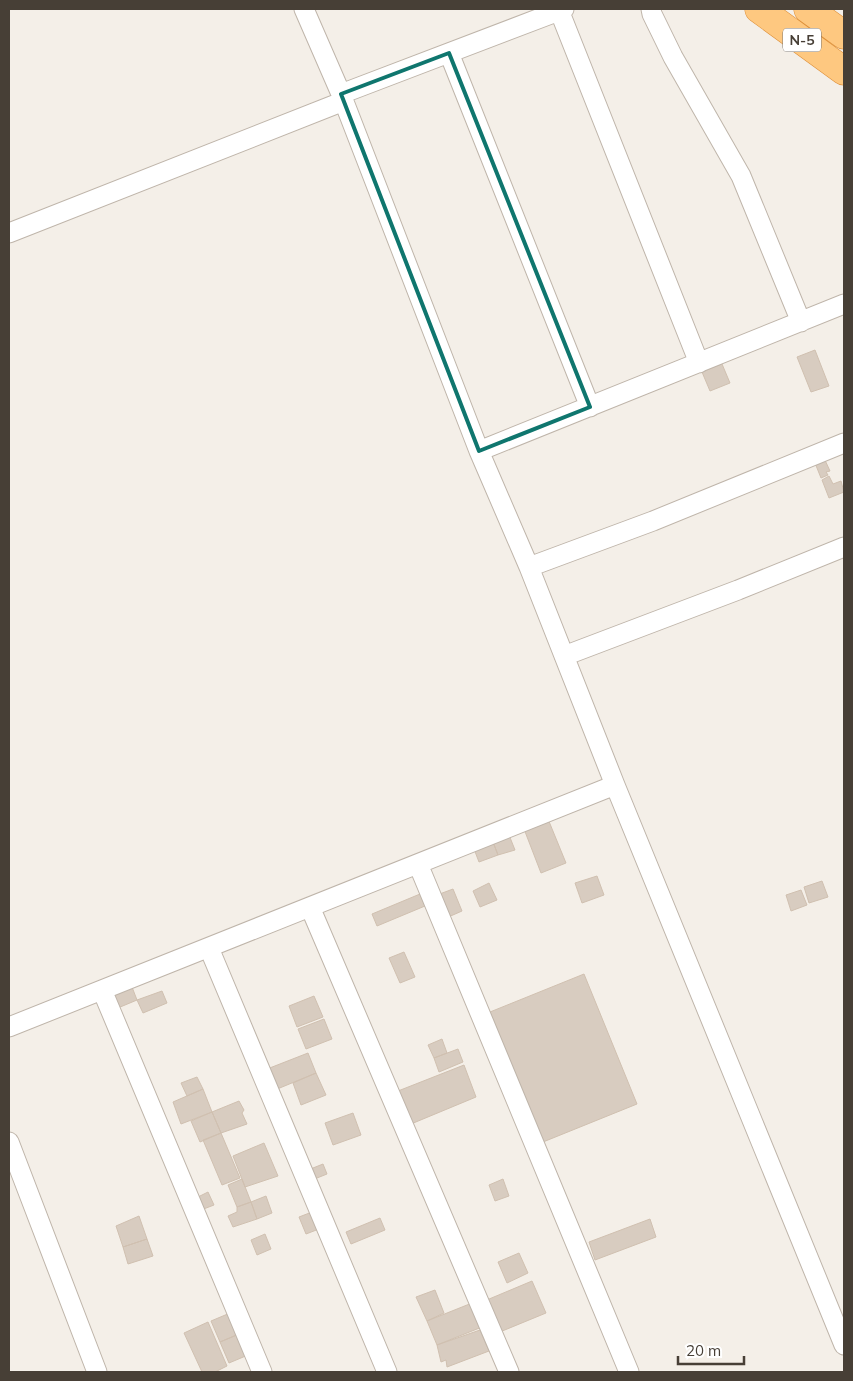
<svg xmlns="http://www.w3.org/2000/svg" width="853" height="1381" viewBox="0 0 853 1381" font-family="Mulish,sans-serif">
<rect width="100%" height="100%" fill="#f4efe8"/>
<path fill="#d8ccc0" stroke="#d0c0b0" d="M815,350L829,386L811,392L797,357Z
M722,364L730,383L710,391L702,372Z
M824,458L830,471L826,472L828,475L821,478L815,463Z
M829,476L833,484L841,481L844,492L829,498L822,480Z
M548,819L566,863L541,873L524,829Z
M509,835L515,850L498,855L493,842Z
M493,842L498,855L479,862L474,849Z
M597,876L604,895L582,903L575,883Z
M822,881L828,897L809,903L804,887Z
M489,883L497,900L480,907L473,891Z
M453,889L462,911L446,918L437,895Z
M801,890L807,905L791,911L786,895Z
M420,894L425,906L377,926L372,914Z
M404,952L415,977L400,983L389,958Z
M584,974L637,1104L543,1142L490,1012Z
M132,987L137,1000L113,1010L108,997Z
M162,991L167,1003L143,1013L137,1000Z
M314,996L323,1017L297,1027L289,1006Z
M324,1019L332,1039L306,1049L298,1029Z
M442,1039L447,1053L434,1058L428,1045Z
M458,1049L463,1062L439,1072L434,1058Z
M308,1053L316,1073L270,1092L262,1071Z
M464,1065L476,1097L411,1124L398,1091Z
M316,1073L326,1095L301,1105L293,1083Z
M197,1077L203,1089L187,1096L181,1083Z
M203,1089L212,1112L181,1124L173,1102Z
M239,1101L244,1110L242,1113L247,1124L221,1133L212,1112Z
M212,1112L221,1133L200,1142L191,1121Z
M353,1113L361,1135L333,1145L325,1123Z
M221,1133L240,1178L222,1185L203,1140Z
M264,1143L278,1176L245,1187L233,1156Z
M323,1164L327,1174L312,1180L308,1170Z
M242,1179L251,1202L237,1207L228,1185Z
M503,1179L509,1196L495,1201L489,1185Z
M208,1192L214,1205L201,1210L196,1198Z
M266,1196L272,1213L257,1219L251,1202Z
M251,1202L257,1219L233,1227L228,1216L237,1212V1207Z
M312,1212L319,1229L306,1234L299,1217Z
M139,1216L147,1239L123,1247L116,1226Z
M380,1218L385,1230L351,1244L346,1232Z
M650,1219L656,1237L595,1260L589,1242Z
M265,1234L271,1249L257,1255L251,1240Z
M147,1239L153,1256L128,1264L123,1247Z
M519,1253L528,1273L507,1283L498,1262Z
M532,1281L546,1313L495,1334L482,1302Z
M435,1290L444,1313L427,1321L416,1297Z
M472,1303L482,1327L437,1345L427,1321Z
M230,1313L239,1334L220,1342L211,1321Z
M208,1322L227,1366L215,1372H202L184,1333Z
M480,1330L489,1351L447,1367L446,1360L441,1362L437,1345Z
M239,1334L248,1355L229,1363L220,1342Z"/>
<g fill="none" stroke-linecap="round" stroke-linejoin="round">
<g stroke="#bfb5aa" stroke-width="21">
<path id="minor" d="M304,9L341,94L479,451L529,567L615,785L844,1345
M651,9L652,14L673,57L741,176L801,322
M559,10L699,363
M449,53L590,407
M341,94L564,9
M9,233L344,101
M479,451L844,304
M529,567L653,521L844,443
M564,656L738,590L844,547
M418,864L629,1372
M310,907L509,1372
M209,948L387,1372
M102,990L262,1372
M9,1027L615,785
M9,1142L97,1372"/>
</g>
<g stroke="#dd8f39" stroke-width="29">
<path id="trunk" d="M759,9L844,71
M808,9L844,35"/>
</g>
<use href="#minor" stroke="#fff" stroke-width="19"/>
<use href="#trunk" stroke="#fec880" stroke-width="28"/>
</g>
<path fill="none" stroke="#0f766e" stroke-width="4" stroke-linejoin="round" d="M449,53L590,407L479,451L341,94Z"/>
<g text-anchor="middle" stroke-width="4" stroke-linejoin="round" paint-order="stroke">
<rect fill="#fff" stroke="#7e7972" stroke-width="1" x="783" y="28.5" width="38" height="23" rx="4"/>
<g font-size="14" font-weight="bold" fill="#473f36">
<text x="802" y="45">N-5</text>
</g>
</g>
<rect width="853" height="1381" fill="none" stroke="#473f36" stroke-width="20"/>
<path d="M678 1356v8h66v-8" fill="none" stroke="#473f36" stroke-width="2.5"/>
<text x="686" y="1356" font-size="15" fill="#473f36" stroke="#ffffff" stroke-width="4" paint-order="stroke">20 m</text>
</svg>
